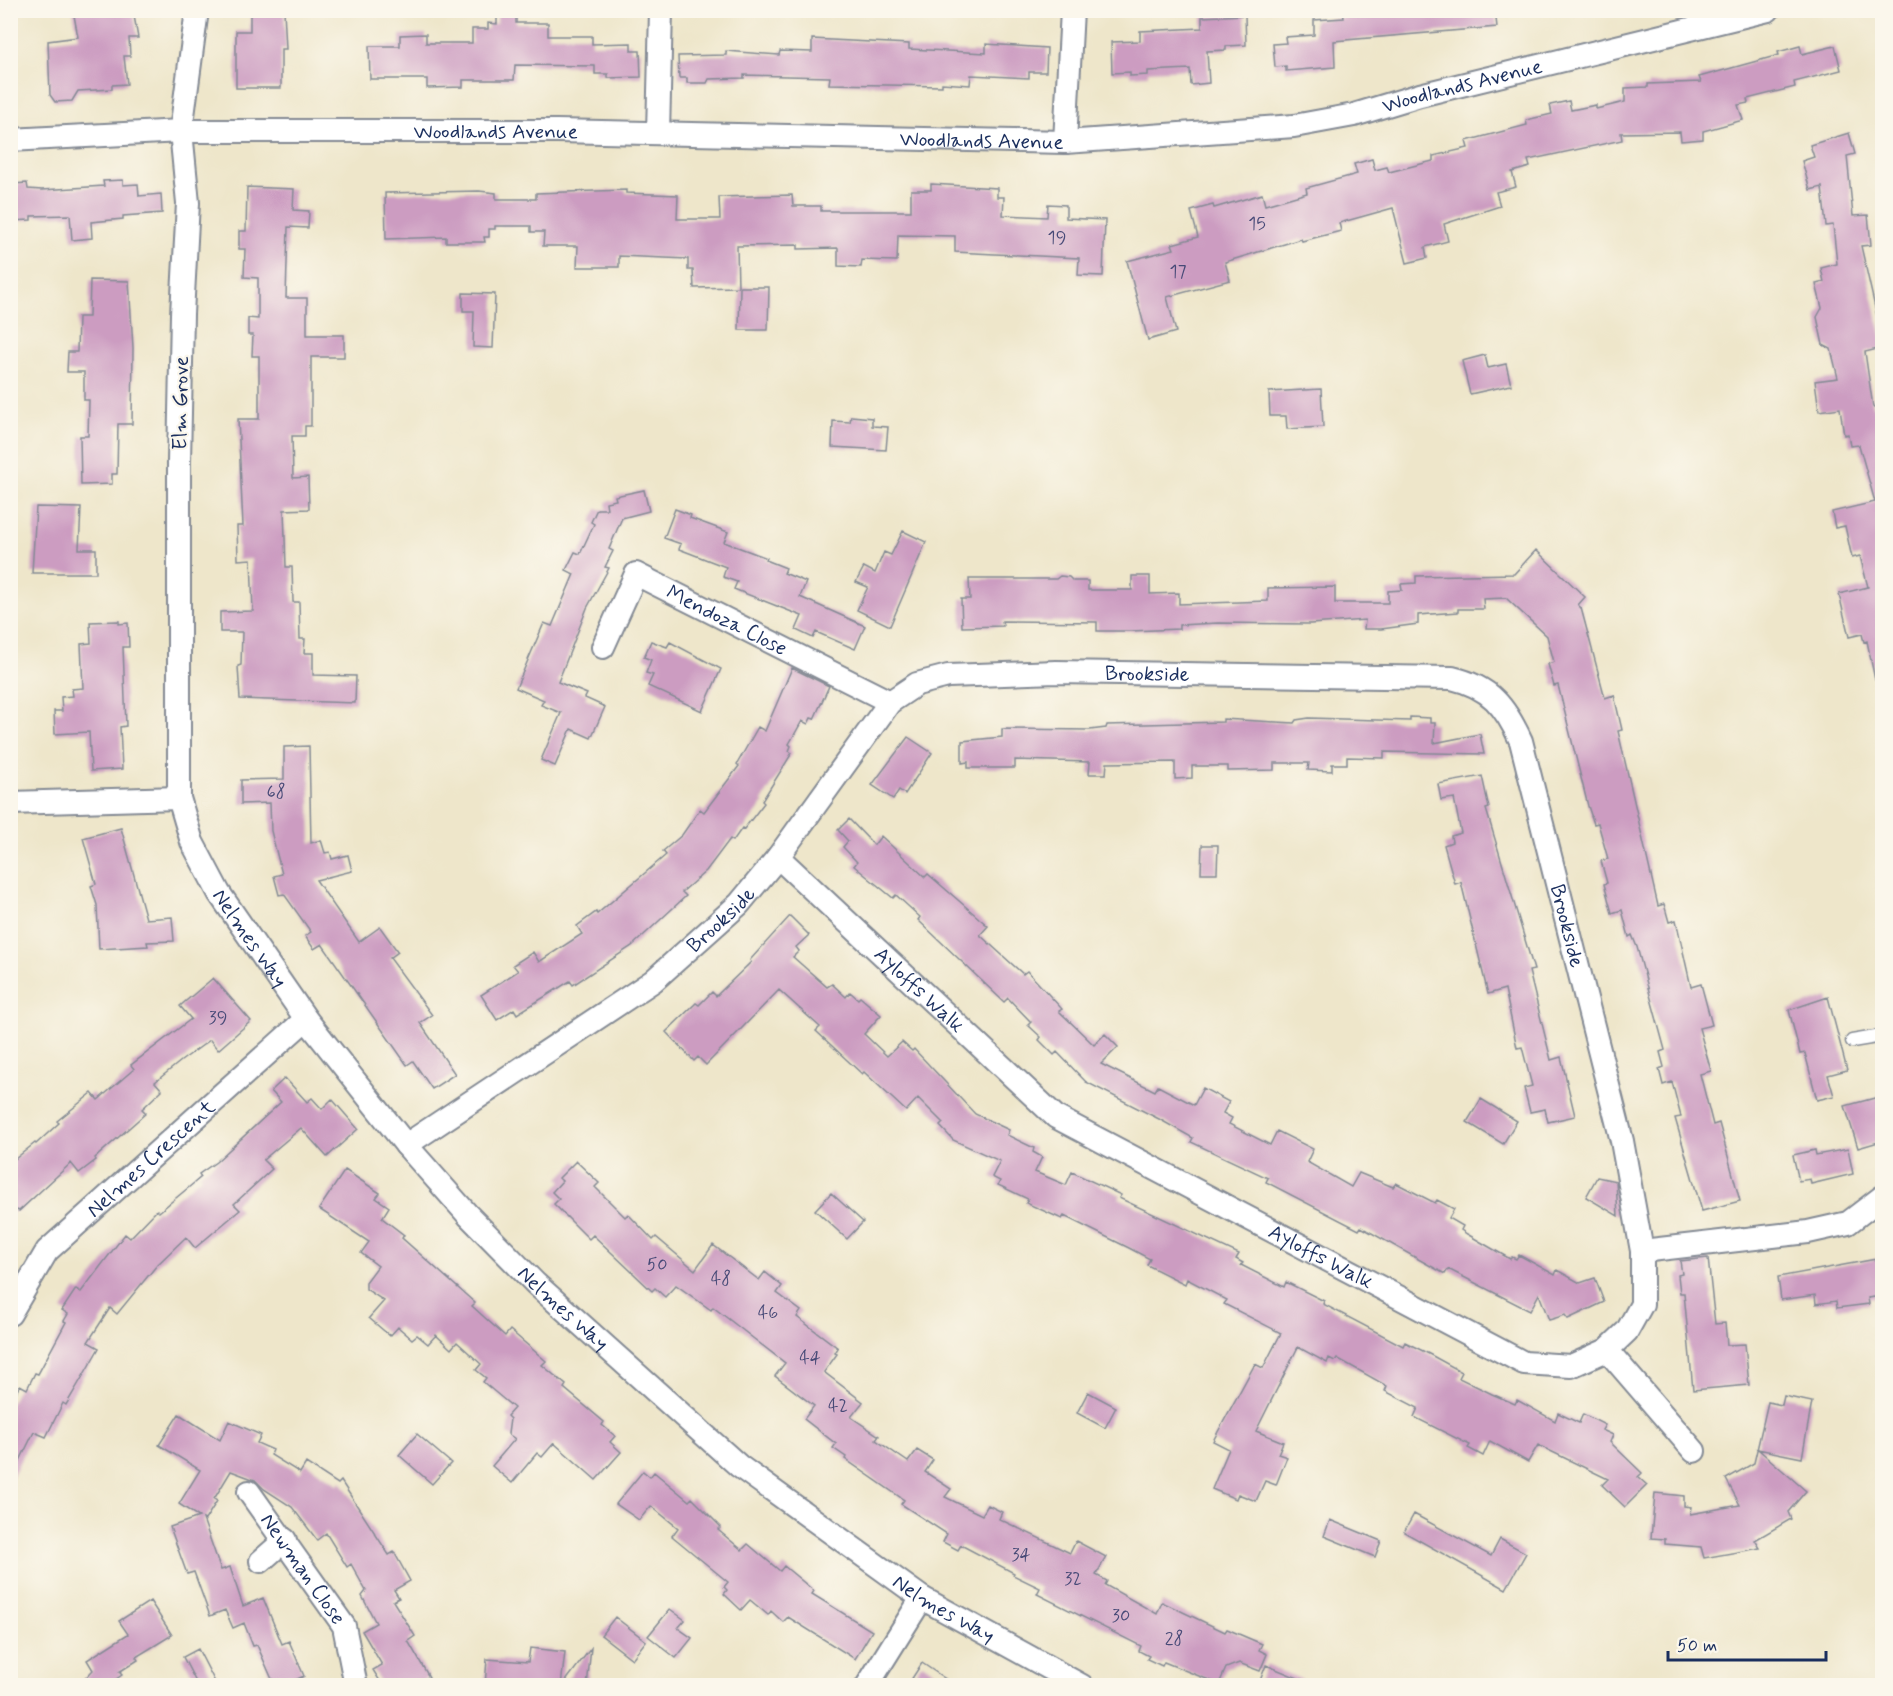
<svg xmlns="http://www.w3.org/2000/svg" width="1893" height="1696" viewBox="0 0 1893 1696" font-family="Mynerve,sans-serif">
<rect width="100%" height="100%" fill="#fbf7ec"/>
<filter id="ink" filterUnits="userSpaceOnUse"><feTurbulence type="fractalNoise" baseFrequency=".0167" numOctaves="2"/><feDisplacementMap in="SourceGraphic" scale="12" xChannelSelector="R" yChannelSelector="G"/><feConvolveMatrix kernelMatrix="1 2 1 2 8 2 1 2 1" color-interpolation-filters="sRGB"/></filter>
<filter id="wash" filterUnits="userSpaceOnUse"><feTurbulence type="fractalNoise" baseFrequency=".008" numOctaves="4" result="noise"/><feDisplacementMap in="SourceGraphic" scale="24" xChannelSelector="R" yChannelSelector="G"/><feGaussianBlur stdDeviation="1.35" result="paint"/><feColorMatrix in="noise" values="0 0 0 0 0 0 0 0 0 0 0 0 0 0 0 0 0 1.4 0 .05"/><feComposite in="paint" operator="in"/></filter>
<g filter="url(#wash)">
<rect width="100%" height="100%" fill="#eee6ca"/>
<g id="blocks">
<path fill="#cc9cc1" d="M73,10H133L138,38H129L130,56H124L127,84L112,85V89L78,91L72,101L55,102L50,95L48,41L78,37Z
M250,10H284L286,49H281V88H236V31H250Z
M497,10H516V23H548V36H592V44L631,43V51H640L641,77L608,78V74H595V66L515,65L514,80H463V87L427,88V79H370L369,46H400V35L426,34V43H472V29H488V23L497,24Z
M1343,10H1495L1497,27L1334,41L1335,67L1286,71V66L1275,67L1273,44L1286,43L1285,37L1314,35V20L1344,18Z
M1245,15L1246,45L1226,46V50L1207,51L1209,83L1191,85L1190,69L1148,71V75L1130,76V72L1112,73L1111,42L1140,41V31L1202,28V17Z
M812,39L909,44V49L986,53V44L1047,48L1046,72H1029V78L971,75L970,85L942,83V86L829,84L830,77L744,75V78L709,79L707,83H687V78H679L678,56L726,55V51L779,55L780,51L812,52Z
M1800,46L1802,54L1835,46L1841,70L1794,82L1795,87L1747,99L1748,103L1738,105L1743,120L1703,131V139L1681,141L1680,132L1621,133L1622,140L1528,160L1530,167L1512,172L1516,187L1496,192L1500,206L1444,224L1448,241L1425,247L1427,258L1407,263L1393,208L1339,223L1341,231L1302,241L1301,239L1225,262L1230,280L1167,297L1176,332L1148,340L1127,261L1174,249L1172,244L1198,237L1191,211L1213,205L1214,208L1262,194L1265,205L1307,193L1306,188L1357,174L1354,164L1372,159L1375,170L1387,167L1389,172L1433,161V156L1468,148L1466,141L1527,125L1526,120L1552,114L1550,105L1569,101L1571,110L1596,105V109L1625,102V88L1648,87V84L1701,82L1699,77L1779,55L1778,52Z
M1849,133L1855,154L1847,156L1853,216L1868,215L1871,245L1861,246L1882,338V348L1865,352L1873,407L1881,406L1882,416V679L1875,680L1867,641L1864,642L1862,634L1849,637L1839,594L1868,587L1860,556L1852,558L1845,526L1835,528L1832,512L1875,502L1859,445L1850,446L1848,434L1844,435L1840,408L1819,411L1815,381L1838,378L1831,349L1823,345L1817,317L1822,308L1816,284L1824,282L1821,268L1837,264L1833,225L1826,226L1822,187L1810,190L1802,161L1814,157L1810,145Z
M123,180V185L138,184L139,196L161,194L162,213L123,216V219L91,222L92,238L72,240L70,215L31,216V220L10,221L12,184L27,183L28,189L42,190L104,186L103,181Z
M931,184L997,188V197H1004L1003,215L1047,217L1048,204L1066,205V218L1105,220L1103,276L1078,275L1079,258L955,252V236L898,235L897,261L862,260L861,267L838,266V248L798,249V245L737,246L738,287L694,288L693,270H688V259L619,256V267H577L578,246H543L544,232H531V226H495V229H489V237H484L485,242H446V237L386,239L385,193L479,191L496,193V199H536V193L626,190V193L678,195L677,219H720L719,197L792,195L793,206H821V211H911V190H931Z
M247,187L294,189L293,210L309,211L308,228L288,227L286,298H307V335H344V357H311V426H305V436H292L293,478L308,477L309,509L284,510L286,567H292L293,602H299L300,639H305L304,653H313V675L356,676L355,703L240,699L238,666L241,665L242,632H220V612L253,611L251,559L238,560L237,526H243L238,419H259V356H252L253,335H248V318L258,319V278L244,277L245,249H239V231H246Z
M90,280L129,281L133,348L132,424H118L117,474H112V484L81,485L80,436H88L89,400H84V372H67L68,352H77L78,317H89Z
M740,287H769L768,330H739Z
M463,293L495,294L493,348L473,347L474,311H463Z
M1485,355L1488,368L1506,364L1511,385L1470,394L1462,361Z
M1321,389L1323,427L1287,429L1286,416H1270L1269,392Z
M851,416L872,418V426L888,427L886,450L832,447L833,421L850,422Z
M644,490L649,511L622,518L609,549L613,551L605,567L609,568L587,608L558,682L587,694L585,698L605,707L591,738L571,729L555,766L541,760L561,713L541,705L544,700L516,688L544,623L552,626L574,574L566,570L575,552L580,554L594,524L591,522L597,509H607L606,502L616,500L615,496Z
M36,507L81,508L79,549H96V573H32Z
M675,509L691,515L690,518L728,532L724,542L767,558L766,560L786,568L784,573L806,582L800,597L865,626L855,649L816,632L813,638L796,630L802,616L734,589L737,582L723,577L726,567L679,549L681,544L664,538Z
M903,531L926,542L890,626L857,610L868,587L856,582L864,567L875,573L884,552L891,555Z
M1536,550L1585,597L1578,605L1581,608L1605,698L1614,695L1622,730L1618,731L1658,906L1664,904L1669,922L1676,920L1691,987L1701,984L1712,1025L1699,1028L1711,1071L1700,1074L1713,1125L1719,1123L1740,1201L1702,1211L1675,1118L1681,1117L1672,1082L1663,1085L1659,1069L1664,1067L1660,1052L1665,1050L1637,947L1632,935L1629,937L1622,910L1612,913L1604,884L1607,883L1601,861L1608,859L1598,823L1594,824L1588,806L1558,685L1554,686L1548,664L1554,662L1547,636L1506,598L1483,599L1484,609H1458V612L1418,615V624L1381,629H1364L1365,620L1310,624L1218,623L1179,625V629L1130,631H1097V622L1002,621L1003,626L962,627L961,599H970L969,579H1056L1060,576L1069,577L1073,581H1088V590H1132V576H1150V594L1179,593V604L1268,601V588L1335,587V603H1388V591L1402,590L1401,584L1416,583V576L1514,574Z
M119,621V624L128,623L129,647H123L126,726L120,727L122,769L91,771L89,732L55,734L54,711H62L61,697L73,696L72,689L83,688L81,644L91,643L90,622Z
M651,641L667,647L670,642L721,669L702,711L648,686L653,675L646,673L651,660L644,657Z
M792,668L829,686L814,719L811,718L808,724L802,721L789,744L791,746L789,751L792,753L762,801L764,803L744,829L742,828L733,841L730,839L706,871L682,892L686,896L632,946L573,985L570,981L517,1014L514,1009L497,1020L481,995L518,971L513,965L533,952L539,962L582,934L577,926L596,912L597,914L666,855L663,851L682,835L700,809L704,812L739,766L737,764L758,727L765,731Z
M1410,717L1430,718V723H1435L1434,743L1480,734L1484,754L1384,752V758L1347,757V764H1332V771L1308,770L1309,763H1274V770L1228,771V766H1192V778L1175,779V762L1107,763L1106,774H1089L1090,762L1015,760V768H968V762L962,763V741L1002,737V729L1090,730L1106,728L1107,725L1223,722V719L1294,723L1296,720L1309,718L1410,721Z
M908,737L932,753L905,794L899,790L893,799L872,785Z
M309,746L311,843L321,840L325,853L330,852L332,859L348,855L352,871L316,880L359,942L380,927L398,952L390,958L432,1015L420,1023L455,1074L432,1089L413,1061L407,1065L322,944L314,949L305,936L311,932L284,894L279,895L274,876L282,874L271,831L270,803L241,804V780L284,779V747Z
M1482,776L1489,808L1486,809L1534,970L1529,971L1551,1060L1561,1057L1575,1116L1548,1122L1545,1109L1530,1112L1524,1088L1532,1086L1522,1047L1517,1048L1505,989L1488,994L1461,882L1455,884L1444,845L1452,842L1451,836L1461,833L1454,798L1441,800L1438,784Z
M849,819L874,845L881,836L925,877L928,874L988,926L980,935L1023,974L1027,971L1062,1009L1059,1011L1094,1045L1105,1034L1118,1047L1101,1064L1155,1091L1158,1086L1194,1105L1203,1088L1229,1102L1223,1113L1232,1118L1229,1124L1270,1145L1277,1131L1313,1149L1307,1162L1351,1187L1359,1173L1393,1187L1396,1183L1435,1203L1437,1200L1454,1209L1449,1218L1463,1226L1461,1230L1467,1234L1510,1259L1512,1257L1516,1259L1519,1255L1555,1275L1557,1270L1580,1283L1595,1278L1604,1302L1568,1319L1565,1315L1549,1320L1539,1294L1530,1311L1448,1269L1445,1274L1361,1227L1359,1230L1266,1182L1268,1178L1191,1142L1193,1138L1159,1119L1086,1082L1057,1052L1054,1055L1039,1040L1041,1037L1028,1025L1031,1022L1008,998L1004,1002L918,920L920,917L896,895L893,898L854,866L857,862L843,847L848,841L838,830Z
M121,828L146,919L172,917L174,941L147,942L148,946L99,949L97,905L91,886L96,884L83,838Z
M1202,845H1218L1217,873H1201Z
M790,916L809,935L796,947L799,951L793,957L827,987L832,984L846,997L850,992L858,999L860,997L881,1015L864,1034L887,1056L902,1042L912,1051L914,1049L975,1114L1009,1130L1007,1135L1034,1148L1033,1152L1042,1157L1035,1172L1066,1185L1072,1172L1121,1195L1119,1198L1239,1254L1236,1259L1243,1263L1241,1265L1284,1287L1286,1282L1324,1301L1323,1304L1403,1346L1405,1342L1429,1354L1462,1372L1459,1378L1492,1394L1515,1404L1517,1400L1555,1421L1558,1413L1579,1423L1583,1414L1605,1425L1602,1430L1613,1435L1610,1442L1642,1473L1638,1477L1647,1485L1625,1507L1602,1485L1608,1479L1538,1445L1528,1462L1490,1441L1483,1456L1468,1448L1470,1445L1414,1417L1418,1408L1385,1391L1387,1386L1337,1358L1335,1361L1329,1358L1327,1363L1298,1347L1256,1431L1283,1442L1278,1454L1287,1457L1276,1485L1265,1481L1256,1501L1238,1494L1236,1499L1212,1489L1229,1449L1213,1441L1255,1364L1263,1368L1281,1333L1224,1304L1227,1300L1187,1279L1185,1284L1147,1265L1150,1259L1129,1248L1064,1216L1062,1219L1026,1203L1028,1199L998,1185L1000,1181L992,1177L1000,1161L953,1140L940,1126L943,1123L918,1098L906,1111L864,1072L862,1074L816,1031L820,1027L779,990L706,1065L698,1057L694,1061L666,1032L696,1003L699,1005L712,992L716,996L751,962L750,960Z
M213,978L251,1021L218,1050L210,1040L181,1061L155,1082L162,1090L142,1109L146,1113L95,1158L96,1160L79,1173L71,1163L19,1211L17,1210L10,1215V1163L35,1143L36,1144L59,1123L57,1121L92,1093L98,1100L134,1069L131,1065L191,1019L180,1006Z
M1828,997L1847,1070L1828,1075L1834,1096L1817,1100L1805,1053L1800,1054L1789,1010Z
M285,1078L307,1102L312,1098L322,1109L332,1099L358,1129L327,1157L301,1128L263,1160L272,1169L234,1204L240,1210L195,1248L186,1237L157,1265L117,1314L110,1308L88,1342L99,1348L83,1376L66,1405L63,1403L46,1437L34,1432L10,1481V1404L20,1385L27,1389L35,1373L38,1374L66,1322L64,1321L68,1314L62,1310L76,1289L81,1292L125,1234L130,1238L157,1210L159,1212L194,1183L201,1177L199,1174L216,1162L281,1102L271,1091Z
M1882,1096V1141L1858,1148L1845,1106Z
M1481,1099L1517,1121L1503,1144L1467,1122Z
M1848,1149L1853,1174L1811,1184L1810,1179L1799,1181L1793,1155L1815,1150L1816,1155Z
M576,1161L599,1183L595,1187L625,1217L628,1214L653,1240L656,1237L695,1270L713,1245L759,1280L765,1272L782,1286L777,1293L801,1311L797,1317L838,1348L835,1353L837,1354L824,1372L863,1402L851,1417L879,1436L876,1440L908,1462L917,1450L933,1460L925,1472L951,1489L945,1497L982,1515L988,1505L1002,1512L999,1519L1070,1553L1076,1541L1106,1557L1096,1575L1107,1581L1105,1585L1157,1614L1162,1602L1225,1632L1227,1629L1262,1644L1259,1650L1267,1654L1260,1671L1239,1663L1226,1668L1219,1684L1164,1662L1162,1666L1147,1659L1149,1656L1139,1651L1141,1646L1037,1594L1040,1588L1013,1575L1014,1573L961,1545L958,1550L943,1542L947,1534L901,1504L904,1500L845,1459L846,1457L833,1448L836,1444L804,1419L814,1406L775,1376L785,1363L713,1307L711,1310L676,1285L665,1297L655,1288L652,1291L593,1235L589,1239L554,1204L559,1199L552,1192L562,1181L559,1178Z
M345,1170L380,1193L376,1198L389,1207L382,1218L404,1235L402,1238L475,1303L472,1306L505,1336L510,1330L546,1361L542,1365L566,1385L564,1388L604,1422L602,1425L615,1436L610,1442L621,1452L596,1480L554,1443L542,1457L537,1453L512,1483L492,1466L515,1439L508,1434L510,1419L507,1416L514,1408L483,1382L486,1378L476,1370L481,1364L457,1342L451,1349L436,1335L428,1344L417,1335L412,1339L398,1327L390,1336L369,1318L384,1301L366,1289V1282L378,1266L361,1253L369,1242L319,1209Z
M1597,1177L1616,1181L1618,1216L1586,1197Z
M831,1193L863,1222L847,1239L815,1210Z
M1708,1258L1715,1324L1725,1323L1727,1345L1745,1344L1749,1385L1693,1390L1684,1293H1680L1678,1275L1682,1274L1680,1261Z
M1882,1258V1296L1868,1298L1869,1304L1837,1308L1836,1301L1816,1304L1815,1295L1781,1300L1778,1277Z
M1088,1392L1116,1407L1105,1428L1077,1413Z
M1784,1396L1812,1402L1802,1458L1758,1449L1806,1491L1788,1512L1791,1519L1755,1540L1760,1548L1704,1558L1701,1547L1665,1544V1539L1651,1538L1655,1493L1684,1496V1506L1691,1507L1690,1514L1740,1505L1726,1479L1754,1463L1768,1402L1782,1405Z
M179,1414L220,1440L229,1421L261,1435L257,1443L273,1450L271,1455L300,1473L306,1463L338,1484L341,1481L389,1555L394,1552L410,1581L394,1590L399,1598L393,1601L415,1636L408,1641L429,1677L414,1686H383L373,1670L382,1665L362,1631L376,1623L362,1596L366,1591L351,1564L347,1567L326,1533L317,1540L292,1507L264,1489L255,1480L231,1471L214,1499L217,1501L205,1520L203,1519L221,1570L230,1567L243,1606L263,1598L282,1644L289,1641L304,1676L282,1686H275L257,1645L253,1646L244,1623L233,1628L225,1610L210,1616L194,1572L187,1574L170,1527L199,1517L179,1504L200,1470L159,1445Z
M417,1434L451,1463L432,1484L399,1455Z
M643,1471L650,1477L654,1472L689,1501L692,1498L721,1527L718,1530L742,1550L748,1544L780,1571L784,1566L814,1591L812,1594L872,1631L855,1659L788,1617L783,1622L771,1611L768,1615L750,1600L741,1610L724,1594L727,1590L724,1587L728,1582L672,1536L678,1528L651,1506L639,1520L616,1504Z
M1414,1514L1491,1556L1500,1539L1526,1553L1506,1589L1404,1532Z
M1330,1520L1381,1541L1375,1557L1324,1536Z
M150,1601L172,1635L136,1657L138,1660L119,1672L122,1675L106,1686H78L93,1670L87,1660L128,1634L119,1621Z
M670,1609L685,1620L678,1628L692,1638L676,1658L648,1636Z
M615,1617L646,1641L632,1659L601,1635Z
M530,1648L565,1652L561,1686H485L487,1659L528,1662Z
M591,1648L587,1686H562Z
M198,1649L217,1686H198L183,1657Z
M922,1663L956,1686H907Z
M1266,1665L1315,1685V1686H1258Z"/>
</g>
</g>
<g filter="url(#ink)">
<use href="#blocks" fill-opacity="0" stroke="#848a94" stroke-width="1.5"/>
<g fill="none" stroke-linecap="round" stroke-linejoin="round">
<g stroke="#848a94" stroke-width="15">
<path id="lane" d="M1852,1041L1882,1036"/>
</g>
<g stroke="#848a94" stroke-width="26">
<g id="street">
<path id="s1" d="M197,10L181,131L188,203L182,314L179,462V798L192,842L219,893L306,1019L406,1145L468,1215L536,1284L739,1466L922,1598L1082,1686"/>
<path d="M658,133L661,10"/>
<path id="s2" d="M10,140L181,131H557L1065,142L1294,126L1354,115L1420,95L1768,10"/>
<path d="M1065,142L1072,10"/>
<path id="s3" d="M603,647L636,574L890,702"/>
<path d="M10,803L179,798"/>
<path id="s4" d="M778,857L1056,1117L1524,1363L1571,1366L1607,1350L1627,1331L1642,1304V1251L1808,1232L1848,1223L1882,1197"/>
<path id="s5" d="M406,1145L653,981L739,904L778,857L890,702L917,684L948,676L1056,672L1452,678C1490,687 1505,706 1521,741L1622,1141L1642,1251"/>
<path id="s6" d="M10,1314L47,1251L306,1019"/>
<path d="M1607,1350L1694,1451"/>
<path id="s7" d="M249,1492L344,1626L356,1686"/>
<path d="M261,1561L285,1540"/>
<path d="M867,1686L922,1598"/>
</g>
</g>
<use href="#lane" stroke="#fff" stroke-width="12"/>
<use href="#street" stroke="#fff" stroke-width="22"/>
</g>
</g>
<g text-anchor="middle" stroke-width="4.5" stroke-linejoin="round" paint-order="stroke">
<g font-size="18" fill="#474a77">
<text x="1257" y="229">15</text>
<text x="1057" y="243">19</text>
<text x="1178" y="277">17</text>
<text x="276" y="797">68</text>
<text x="218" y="1023">39</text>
<text x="657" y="1270">50</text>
<text x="721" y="1284">48</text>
<text x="768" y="1318">46</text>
<text x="810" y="1363">44</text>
<text x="838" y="1411">42</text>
<text x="1021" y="1560">34</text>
<text x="1073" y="1584">32</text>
<text x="1121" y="1621">30</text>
<text x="1174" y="1644">28</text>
</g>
<g font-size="21" fill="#1b2f5e" stroke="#fbf7ec">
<text dy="7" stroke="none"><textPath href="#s2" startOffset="1458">Woodlands Avenue</textPath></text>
<text dy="7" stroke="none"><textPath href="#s2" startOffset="486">Woodlands Avenue</textPath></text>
<text dy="7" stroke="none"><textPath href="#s2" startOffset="972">Woodlands Avenue</textPath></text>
<text transform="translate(180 403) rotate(-89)" y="7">Elm Grove</text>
<text dy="7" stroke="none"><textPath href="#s3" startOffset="182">Mendoza Close</textPath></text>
<text dy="7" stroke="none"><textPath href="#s5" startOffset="928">Brookside</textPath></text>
<text dy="7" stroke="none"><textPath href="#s5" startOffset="388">Brookside</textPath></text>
<text dy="7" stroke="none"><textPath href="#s5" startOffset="1521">Brookside</textPath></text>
<text dy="7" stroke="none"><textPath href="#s1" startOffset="948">Nelmes Way</textPath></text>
<text dy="7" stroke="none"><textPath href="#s4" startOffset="194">Ayloffs Walk</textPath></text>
<text dy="7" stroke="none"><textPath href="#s6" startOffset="212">Nelmes Crescent</textPath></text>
<text dy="7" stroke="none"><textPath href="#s4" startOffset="680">Ayloffs Walk</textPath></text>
<text dy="7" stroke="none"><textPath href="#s1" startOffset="1434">Nelmes Way</textPath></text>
<text dy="7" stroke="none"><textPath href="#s7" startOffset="94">Newman Close</textPath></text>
<text dy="7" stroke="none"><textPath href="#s1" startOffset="1920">Nelmes Way</textPath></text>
</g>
</g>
<rect width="1893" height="1696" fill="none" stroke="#fbf7ec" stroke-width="36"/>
<path d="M1668 1651v9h158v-9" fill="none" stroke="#1b2f5e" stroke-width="3"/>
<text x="1677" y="1651" font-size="18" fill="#1b2f5e" stroke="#fbf7ec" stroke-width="4.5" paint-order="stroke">50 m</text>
</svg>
